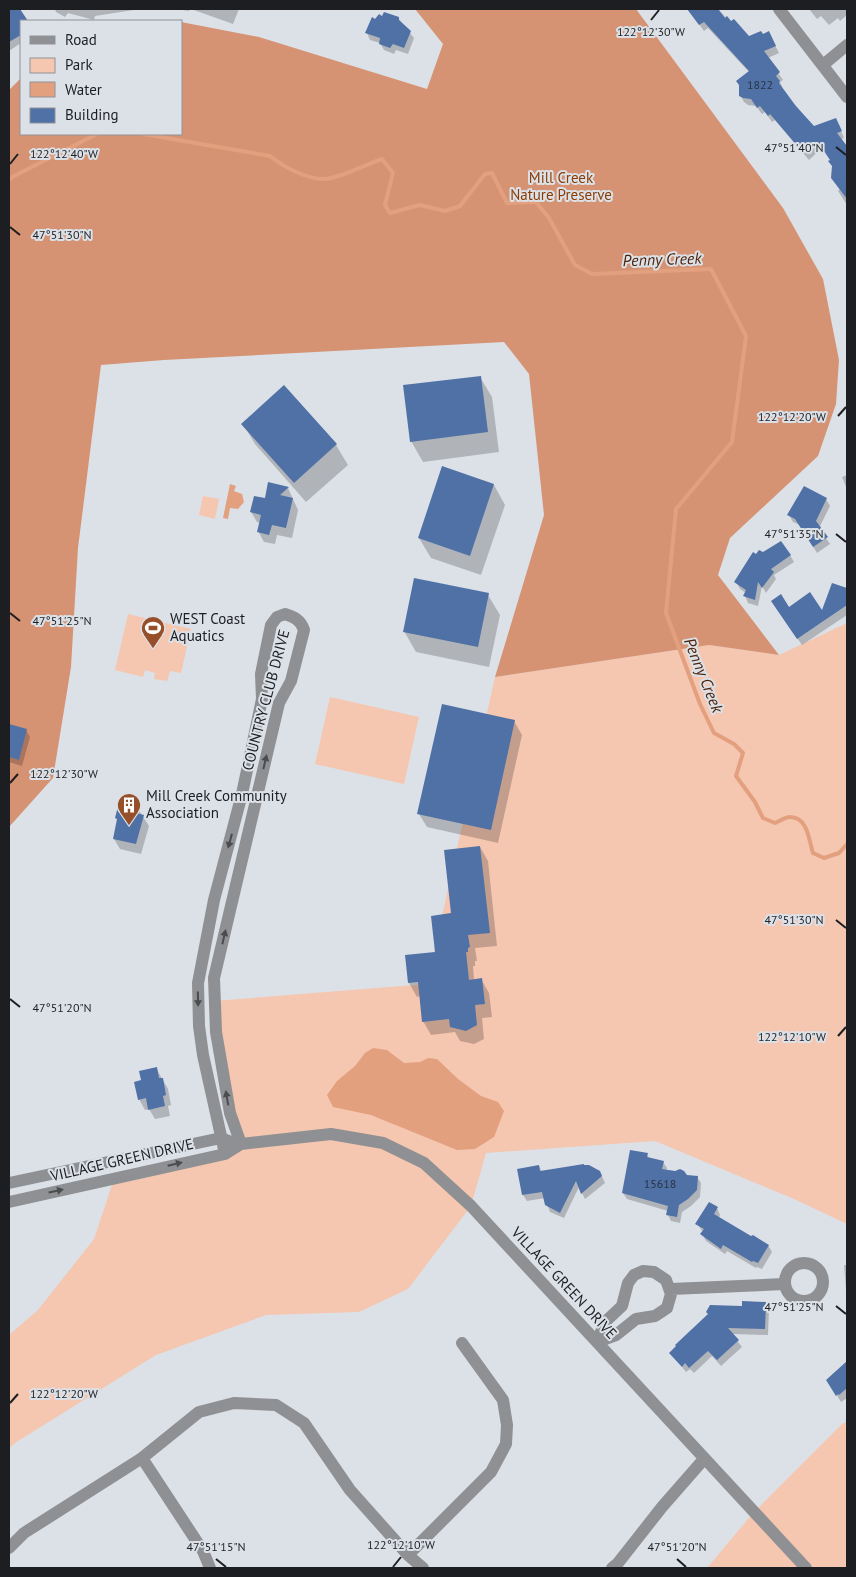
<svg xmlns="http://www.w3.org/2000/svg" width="856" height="1577" viewBox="0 0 856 1577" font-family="'PT Sans',sans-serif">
<rect width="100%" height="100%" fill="#dce1e8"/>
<path fill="#f5c6b0" d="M203,496L219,499L215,519L199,515Z
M128,614L191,629L181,673L170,671L167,681L154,679L155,673L145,670L143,677L115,670Z
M847,623V1224L794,1199L655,1141L486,1153L471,1206L408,1289L359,1312L266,1315L156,1355L18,1441L9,1448V1335L38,1310L94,1239L114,1179L240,1144L214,1001L427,984L495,677L709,645L779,655Z
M330,697L419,717L404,784L315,764Z
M847,1422V1568H707L753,1513L842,1424Z"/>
<path fill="#d59373" d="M415,9H636L783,208L823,279L839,360L836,404L818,456L730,538L718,575L779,655L709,645L495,677L544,515L529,374L504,342L164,360L101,365L78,548L71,667L53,778L9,827V90L21,78V134H181V22L259,37L427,89L443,44Z"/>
<path fill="#e3a07f" d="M230,484L236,486L234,491L242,494L244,502L238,509L230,508L228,519L223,518Z
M373,1048L387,1050L404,1063L420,1062L428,1058L437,1059L458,1079L481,1096L498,1102L504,1111L494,1137L475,1149L457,1150L371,1115L333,1107L327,1095L337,1081L355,1066L365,1053Z"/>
<path fill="#0003" d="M9,9H18L26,21H21V43L9,51Z
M55,9H140L95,16L94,20L68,13L65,17L56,12Z
M176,9H189V11Z
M191,9H239L233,24Z
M688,9H721L719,10L731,23L749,38L762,35L772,39L779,53L768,58L783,80L780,82L783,89L813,128L839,126L844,138L841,139L847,148V205L838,191L840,189L831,160L822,148L809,160L775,120L772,122L765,112L762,114L756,106L748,105L744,102L740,95L749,72L708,28L704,31Z
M809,9H847V15L840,21L838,18L829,25L821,16L817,19Z
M398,18L414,38L408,54L396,50L394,54L384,50L380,43L370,40L367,33L376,21Z
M480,377L492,397L499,452L423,462L411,441Z
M243,424L336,445L348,465L306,502L255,444Z
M847,475V489L842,477Z
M269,484L288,488L298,510L292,538L277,535L275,544L264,542L258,531L260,523L257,522L251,512L265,500Z
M494,485L505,505L481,575L431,558L419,538Z
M826,499L830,506L819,528L830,544L817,553L800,525L793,522L789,515Z
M790,555L794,562L774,575L776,579L766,593L762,586L758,606L748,603L745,596L746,593L740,589L736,582Z
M833,584L847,589V615L802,645L776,608L823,612Z
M488,595L500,615L489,667L416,652L404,631Z
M514,721L522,735L498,843L427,827L419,814Z
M9,725L26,730L30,737L22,766L9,762Z
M137,807L149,826L141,854L120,849L114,839L118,821L116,818Z
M480,847L488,861L497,946L475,948L477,961H475V966H473L474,980L481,979L489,993L492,1017L482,1018L484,1039L474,1044L460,1041L455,1032L431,1035L423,1021L420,996L417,997L409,983L406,957L436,953Z
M156,1068L168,1089L171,1105L168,1106L170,1116L155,1119L149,1109L145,1110L139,1099L142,1081Z
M647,1155L650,1159L663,1162L667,1168L666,1171L686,1176L697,1177L701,1183L700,1197L691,1206L682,1212L680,1223L671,1221L668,1215V1211L627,1199L623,1193Z
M539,1166L542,1172H600L605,1183L585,1199L579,1187L564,1218L550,1212L545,1198L527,1201L523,1195Z
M717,1208L720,1215L719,1218L752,1238L768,1245L772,1252L762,1269L757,1267L756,1268L727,1251L725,1254L706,1241L702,1234L703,1232L697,1224Z
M844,1265H847V1292L846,1290Z
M765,1303L769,1309L768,1335L732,1334L742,1347L721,1366L712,1356L694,1373L690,1369L686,1372L671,1353L743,1307Z
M847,1362V1398L841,1402L828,1381Z"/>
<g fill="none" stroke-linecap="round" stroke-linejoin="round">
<path stroke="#e3a07f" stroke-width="4" d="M143,134L270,156C284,167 312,183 331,178C348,174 365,165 382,159L393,173L385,205L390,213L420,205L445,211L460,206L485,174L492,173L507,203L536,202L549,218L575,265L592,274L711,269L746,336L732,442L676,509L666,613L700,704L714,733L734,744L743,753L736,776L755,802L763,818L775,823C779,821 786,817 790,817C808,817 809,841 813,853L824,858L839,853L847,844
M9,180L14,176L97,134"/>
</g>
<path fill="#4f71a6" d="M9,9H20L28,21H21V35L9,42Z
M687,9H718L725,18L727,16L731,21L734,19L749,36L761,31L763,34L769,31L776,46L764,51L780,72L776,76L780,81L779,83L795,105L814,126L836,118L842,131L837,133L847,146V199L831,178L832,166L828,161L830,160L818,142L804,154L770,114L768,116L760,106L757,108L751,99L743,98L739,96V85L736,81L749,71L704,22L699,25Z
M384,12L399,17V20L411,31L404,48L393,44L390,48L379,44L380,38L365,33L372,17L375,19L379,14L382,16Z
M481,376L488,432L410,442L403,385Z
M284,385L337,444L294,483L241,424Z
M442,466L494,484L470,556L418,538Z
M268,482L289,487L280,495L293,498L286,528L272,525L269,535L257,532L261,515L250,512L254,496L265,498Z
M804,486L827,498L816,521L828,537L813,547L795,519L787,515Z
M781,541L791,555L771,569L774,572L762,588L758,582L755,600L743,596L746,590L734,582L753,552L756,554L759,550L763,552Z
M414,578L489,593L478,647L403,632Z
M832,583L847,588V605L797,639L771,601L781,594L789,607L810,592L822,610Z
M442,704L515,720L491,830L417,814Z
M9,724L27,729L19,760L9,757Z
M125,803L138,806L136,813L144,815L136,844L113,839L117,819L115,818L118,806L124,807Z
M480,846L490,933L468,935L470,947L468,948V952H466L469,980L482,978L485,1004L475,1005L477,1025L466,1031L450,1027L449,1019L422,1022L418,982L408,983L405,955L435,952L431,916L451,913L444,850Z
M157,1067L159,1078H163L166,1095L163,1096L165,1106L148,1110L146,1098L138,1100L134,1082L141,1080L139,1071Z
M630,1150L648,1153L647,1157L664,1161L662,1169L675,1171L680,1169L684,1171L687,1175L698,1176L697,1190L688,1199L679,1205L677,1217L666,1215L668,1206L622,1193Z
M584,1164V1165H589L600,1171L602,1176L581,1194L576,1181L560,1213L545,1205L542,1192L522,1195L517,1169L539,1165L540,1171Z
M709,1202L718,1207L714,1214L751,1236L753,1235L769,1245L758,1263L753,1261L752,1262L723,1245L721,1249L700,1234L704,1229L695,1224Z
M742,1301L766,1302L765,1329L728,1328L739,1340L717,1360L708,1351L689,1368L685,1363L682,1367L669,1353L676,1346L675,1345L708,1314L706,1312L710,1305L742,1306Z
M847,1361V1388L839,1395L838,1394L836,1396L826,1380Z"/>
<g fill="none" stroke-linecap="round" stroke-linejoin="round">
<path stroke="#8e9093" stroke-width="12" d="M779,9L847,97
M823,65L847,45
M225,1154L203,1055L199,1026L198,983L214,900L242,794L262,699L261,674L271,625L277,617L285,614C294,617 301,620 304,630L291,681L279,703L214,978L216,1032L230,1113L241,1144
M9,1183L221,1138L229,1141
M9,1202L225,1154L241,1144L331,1134L383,1143L424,1163L471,1206L806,1568
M785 1282a19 19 0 1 1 38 0a19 19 0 1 1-38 0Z
M643,1271L654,1272L666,1280L671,1294L667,1308L655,1316L636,1319L616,1335L597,1342L605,1322L622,1306L628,1283L634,1275Z
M671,1289L784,1284
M142,1458L203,1551L210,1568
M9,1548L24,1533L142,1458L199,1412L234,1403L276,1405L304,1423L350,1490L408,1555L423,1568
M408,1555L491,1472L506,1444L507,1425L503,1400L462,1343
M612,1568L618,1563L662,1507L704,1459"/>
</g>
<defs><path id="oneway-solid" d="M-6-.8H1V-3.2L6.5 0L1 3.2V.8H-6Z" transform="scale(1.25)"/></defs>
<g fill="#4a4c4f">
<use href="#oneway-solid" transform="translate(265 762) rotate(-77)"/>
<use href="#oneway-solid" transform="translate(230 841) rotate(105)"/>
<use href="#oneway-solid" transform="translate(224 937) rotate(-77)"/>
<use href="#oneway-solid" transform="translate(198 999) rotate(89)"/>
<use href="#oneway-solid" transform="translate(227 1098) rotate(-100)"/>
<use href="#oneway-solid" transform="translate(175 1164) rotate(-13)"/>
<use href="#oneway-solid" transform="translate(56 1191) rotate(-12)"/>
</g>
<path fill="none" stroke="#1d1e21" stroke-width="2" d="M651,20L659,10M836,147L846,155M10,164L18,154M10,227L20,235M838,416L846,407M836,534L846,542M10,613L20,621M10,783L18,774M836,920L846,928M10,999L20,1007M838,1036L846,1027M836,1306L846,1314M10,1403L18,1394M216,1559L226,1567M677,1559L686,1567M393,1567L401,1557"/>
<defs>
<g id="stadium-pin" transform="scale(1.25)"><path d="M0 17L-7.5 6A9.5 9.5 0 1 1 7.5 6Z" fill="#964f28" stroke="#dce1e8"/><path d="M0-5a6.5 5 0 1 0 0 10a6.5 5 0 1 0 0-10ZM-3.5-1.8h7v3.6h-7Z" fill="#fff"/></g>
<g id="building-pin" transform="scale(1.25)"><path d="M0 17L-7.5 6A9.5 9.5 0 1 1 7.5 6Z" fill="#964f28" stroke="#dce1e8"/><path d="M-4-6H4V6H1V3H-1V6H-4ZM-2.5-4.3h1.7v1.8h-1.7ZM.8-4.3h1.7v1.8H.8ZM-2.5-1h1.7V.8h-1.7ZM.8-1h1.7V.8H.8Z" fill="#fff"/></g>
</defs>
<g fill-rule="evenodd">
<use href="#stadium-pin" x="153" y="628"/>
<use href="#building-pin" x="129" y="805"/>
</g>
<g text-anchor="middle" stroke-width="4" stroke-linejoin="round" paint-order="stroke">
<g font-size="12" fill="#2a3342">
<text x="760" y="89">1822</text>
<text x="660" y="1188">15618</text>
</g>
<g font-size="15" fill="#8a3c05" stroke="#dce1e8">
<text x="561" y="183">Mill Creek<tspan x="561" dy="17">Nature Preserve</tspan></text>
</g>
<g font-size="15" fill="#1d1e21" stroke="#dce1e8" text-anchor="start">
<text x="170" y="624">WEST Coast<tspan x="170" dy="17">Aquatics</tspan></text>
<text x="146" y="801">Mill Creek Community<tspan x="146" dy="17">Association</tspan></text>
</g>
<g font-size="15" fill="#1d1e21" stroke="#dce1e8">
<text transform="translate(266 700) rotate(-75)" y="5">COUNTRY CLUB DRIVE</text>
<text transform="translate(122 1160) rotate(-13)" y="5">VILLAGE GREEN DRIVE</text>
<text transform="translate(564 1283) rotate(47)" y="5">VILLAGE GREEN DRIVE</text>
</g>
<g font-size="16" font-style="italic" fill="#4d230a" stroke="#dce1e8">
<text transform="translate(662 259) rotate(-2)" y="6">Penny Creek</text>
<text transform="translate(704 675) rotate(68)" y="6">Penny Creek</text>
</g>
</g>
<g font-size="12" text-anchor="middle" fill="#1d1e21" stroke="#dce1e8" stroke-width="4" stroke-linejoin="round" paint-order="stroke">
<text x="651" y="36">122°12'30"W</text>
<text x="794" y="152">47°51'40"N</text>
<text x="64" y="158">122°12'40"W</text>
<text x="62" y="239">47°51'30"N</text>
<text x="792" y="421">122°12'20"W</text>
<text x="794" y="538">47°51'35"N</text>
<text x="62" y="625">47°51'25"N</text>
<text x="64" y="778">122°12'30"W</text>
<text x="794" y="924">47°51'30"N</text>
<text x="62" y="1012">47°51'20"N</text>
<text x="792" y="1041">122°12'10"W</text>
<text x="794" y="1311">47°51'25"N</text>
<text x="64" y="1398">122°12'20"W</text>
<text x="401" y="1549">122°12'10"W</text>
<text x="216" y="1551">47°51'15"N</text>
<text x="677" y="1551">47°51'20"N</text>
</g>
<rect width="856" height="1577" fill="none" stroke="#1d1e21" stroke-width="20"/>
<rect x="20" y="20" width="162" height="115" fill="#dce1e8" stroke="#909398"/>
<rect x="30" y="36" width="25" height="8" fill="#8e9093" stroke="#909398"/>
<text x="65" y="45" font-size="15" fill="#1d1e21">Road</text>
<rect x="30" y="58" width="25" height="15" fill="#f5c6b0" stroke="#909398"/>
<text x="65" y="70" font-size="15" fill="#1d1e21">Park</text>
<rect x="30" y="82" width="25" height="15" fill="#e3a07f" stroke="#909398"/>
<text x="65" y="95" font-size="15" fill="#1d1e21">Water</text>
<rect x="30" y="108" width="25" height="15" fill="#4f71a6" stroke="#909398"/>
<text x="65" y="120" font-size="15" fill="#1d1e21">Building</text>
</svg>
